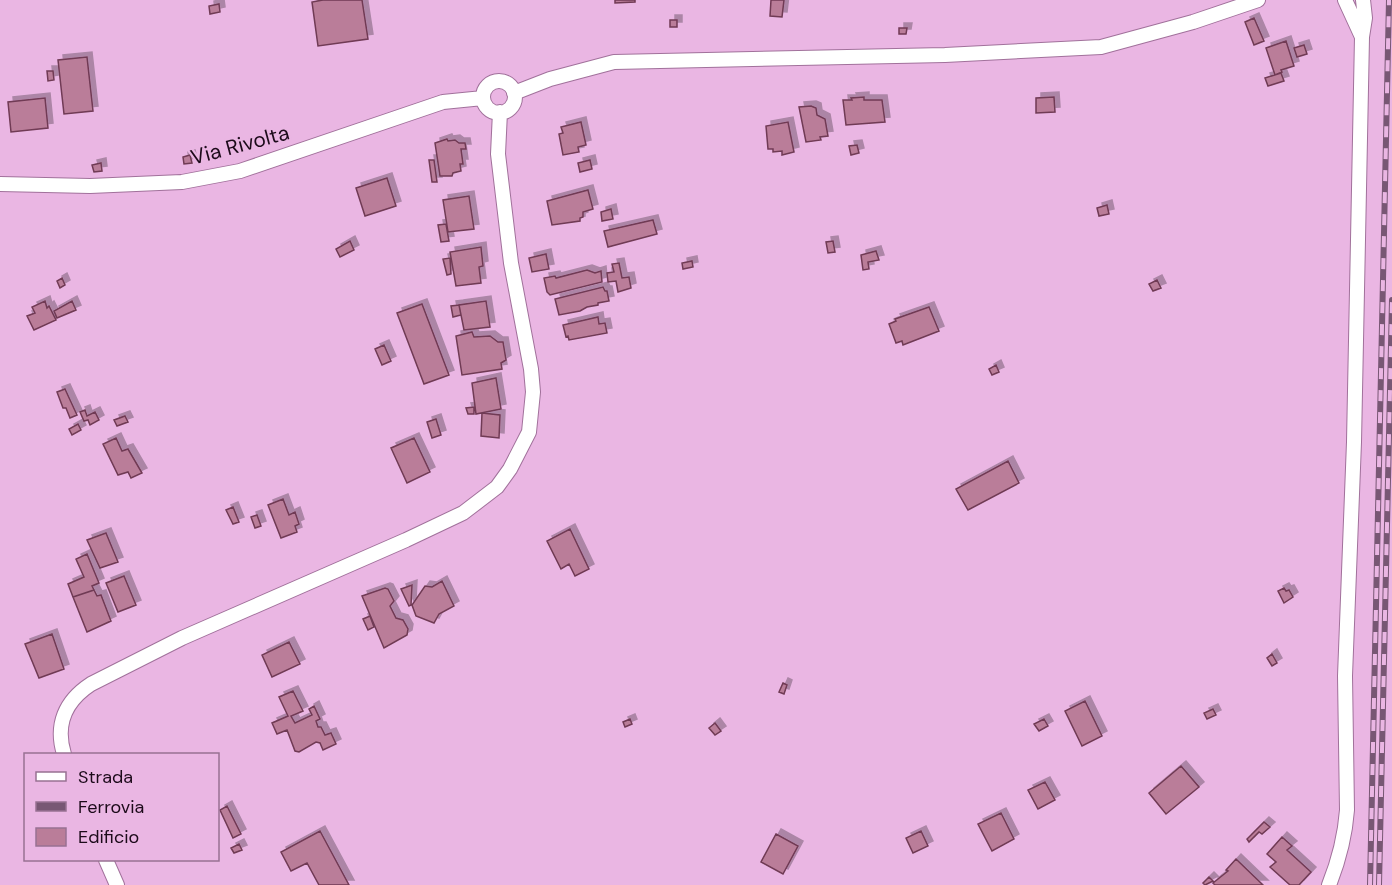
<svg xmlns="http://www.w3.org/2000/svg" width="1392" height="885" viewBox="0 0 1392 885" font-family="'DM Sans',sans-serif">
<defs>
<filter id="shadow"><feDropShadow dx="5" dy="-5" stdDeviation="0" flood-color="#0004"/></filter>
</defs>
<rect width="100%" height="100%" fill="#eab6e3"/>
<path fill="#ba7d99" stroke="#703a54" stroke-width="1.5" filter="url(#shadow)" d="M323,0H362L368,39L318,46L312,2Z
M615,0H635V2L615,3Z
M771,0H784L782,17L770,16Z
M219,4L220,12L210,14L209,6Z
M1254,18L1264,41L1254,45L1245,22Z
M670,20H677V27H670Z
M899,28H907L906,34H899Z
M1286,41L1294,66L1281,70L1282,72L1275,75L1266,48Z
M1304,45L1307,54L1297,57L1294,48Z
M87,57L93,111L64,114L58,60Z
M47,71H53L54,80L48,81Z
M1281,73L1284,81L1268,86L1265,78Z
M864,97V100H882L885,122L846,125L843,100H852L851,98Z
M1054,97L1055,112L1036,113V98Z
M45,98L48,128L11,132L8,102Z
M811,106L816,108L817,115L825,119L828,136L820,137L821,140L806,142L799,107Z
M581,122L586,145L578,147L579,152L563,155L559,134L563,133L561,127Z
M788,122L794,152L782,155V151L773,152V149H768L766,126Z
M447,139L448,141L455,140L459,143H465L466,149H461L463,164H460L461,171L453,173L452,176H440L435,143Z
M857,145L859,153L851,155L849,146Z
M190,155L192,163L184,164L183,157Z
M429,160H434L437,182H432Z
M590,160L592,169L580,172L578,163Z
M101,163L102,171L94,172L92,165Z
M387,178L396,206L365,216L356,188Z
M588,190L593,209L583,212V217L580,218V221L552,225L547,201Z
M469,196L474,229L448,232L443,200Z
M1107,205L1109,214L1099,216L1097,208Z
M611,209L613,219L602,221L601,212Z
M653,220L657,234L608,247L604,231Z
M446,224L449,241L441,242L438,225Z
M350,241L354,250L340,257L336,249Z
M833,241L835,252L828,253L826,242Z
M481,247L483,266L479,267L481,283L456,286L450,252Z
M876,251L879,260L868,262L869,269L863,270L861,255Z
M546,254L549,269L532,272L529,258Z
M450,258L451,274L447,275L443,259Z
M692,261L693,267L683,269L682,263Z
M619,263L622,278L629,277L631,288L618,292L616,281L608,282L607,273L614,272L612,264Z
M587,270L595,273L601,271L602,282L550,295L547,292L544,278L555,276L556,278Z
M62,278L65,285L60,288L57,281Z
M1157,280L1161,288L1153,291L1149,284Z
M603,287L605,291H607L609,301L598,303V305L587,307L580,311L559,315L555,299Z
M45,301L47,308L49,306L56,320L34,330L27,316L35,313L32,307Z
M72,301L76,310L57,318L54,311Z
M486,301L490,327L464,330L459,305Z
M422,304L449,375L424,384L397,313Z
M459,305L461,315L453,317L451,306Z
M929,307L939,331L903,345L902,341L896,343L889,324L896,321L895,319Z
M598,317L599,324L605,323L607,333L569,340L568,336L566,337L563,325Z
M472,332L474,337L490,336L498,342H503L506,360L501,363L502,369L462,375L456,336Z
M384,345L391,361L382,365L375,349Z
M996,365L999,372L992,375L989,369Z
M496,378L501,409L476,414L472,383Z
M65,389L77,415L70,418L66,408H63L57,392Z
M474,407V414H468L466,408Z
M85,410L87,416L95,412L99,420L90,425L88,420L84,421L80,412Z
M482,413L500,415L499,438L481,436Z
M125,416L128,422L117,426L114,420Z
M436,419L441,435L432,438L427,422Z
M78,424L81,430L72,435L69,429Z
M116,438L122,451L128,449L142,473L131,478L128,472L118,475L103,444Z
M414,438L430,472L407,483L391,448Z
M1008,461L1019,483L968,510L956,489Z
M283,499L289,515L295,512L299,524L295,526L297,532L281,538L268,505Z
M233,507L239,522L233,524L226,510Z
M257,515L261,526L255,528L251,517Z
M570,529L589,569L575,576L569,564L561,569L547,541Z
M106,533L118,562L100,568L87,540Z
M87,554L99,583L92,586L94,590L73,597L68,584L84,577L76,559Z
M124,576L136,605L118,612L106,583Z
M442,581L454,606L439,614L434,623L416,616L412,605L425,586L432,587Z
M412,585L411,605L409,606L401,589Z
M385,588L388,589L394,601L390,606L396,618L403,620L408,629L407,635L384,648L362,596Z
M1284,588L1286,591L1289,590L1293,597L1284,603L1278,591Z
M94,590L97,596L101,595L111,621L87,632L73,597Z
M370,616L374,627L368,630L363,619Z
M52,634L64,669L39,678L25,644Z
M289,642L300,664L272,677L262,655Z
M1272,654L1277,663L1272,666L1267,658Z
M783,683L787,685L784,694L779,692Z
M293,691L303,711L291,716L295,723L312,715L309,709L314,706L320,719L316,721L318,727H321L325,735L331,733L336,744L323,750L320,743L316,742L299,752L295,751L287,730L277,734L272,723L288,716L279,697Z
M1085,701L1102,736L1082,746L1065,711Z
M1213,709L1216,715L1207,719L1204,713Z
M630,719L632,724L625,727L623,722Z
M1044,719L1048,726L1039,731L1034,724Z
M715,723L721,731L715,735L709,728Z
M1181,766L1199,787L1166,814L1149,793Z
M1045,782L1055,800L1038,809L1028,790Z
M227,806L241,834L233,838L220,810Z
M1001,813L1014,839L992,851L978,824Z
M1264,822L1270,827L1262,834L1259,832L1249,842L1247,839Z
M320,831L349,885H319L307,863L291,871L281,852Z
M921,831L928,846L913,853L906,838Z
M776,834L798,846L783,874L761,862Z
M1282,837L1292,846L1287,850L1311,872L1299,885H1290L1270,867L1276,862L1267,854Z
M239,844L242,850L234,853L231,848Z
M1236,859L1263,885H1215L1213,883L1228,871L1226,870Z
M1209,877L1213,881L1205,885L1203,883Z"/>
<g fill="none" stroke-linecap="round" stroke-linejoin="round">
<g stroke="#a1719b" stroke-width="16">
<path id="street" d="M1345,0L1362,37
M483 97a16 16 0 1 1 32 0a16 16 0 1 1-32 0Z
M514,93L550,79L614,62L945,55L1101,47L1193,22L1258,0
M0,184L90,186L182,182L240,171L443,102L483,98
M64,754C55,725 65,701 91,684L182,638L406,540L463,513L497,487L510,469L529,432L533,392L531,369L511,263L498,154L500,112
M106,860L117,885
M1329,885C1339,860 1345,837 1347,810L1345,676L1354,442L1362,37L1365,18L1363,0"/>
</g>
<use href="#street" stroke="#fff" stroke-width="14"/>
<g stroke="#785774" stroke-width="6">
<path id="rail" d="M1370,885L1389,0
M1379,885L1392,300"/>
</g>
<use href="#rail" stroke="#eab6e3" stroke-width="4" stroke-dasharray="11" stroke-linecap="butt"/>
</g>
<g text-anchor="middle" stroke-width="4.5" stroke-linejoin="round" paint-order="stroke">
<g font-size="21" fill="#1c0a1a" stroke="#eab6e3">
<text transform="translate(240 145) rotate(-15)" y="7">Via Rivolta</text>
</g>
</g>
<rect x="24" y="753" width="195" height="108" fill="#eab6e3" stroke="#987193" stroke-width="1.5"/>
<rect x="36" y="772" width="30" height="9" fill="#ffffff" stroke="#987193" stroke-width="1.5"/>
<text x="78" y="783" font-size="18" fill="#1c0a1a">Strada</text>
<rect x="36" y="802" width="30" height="9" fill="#785774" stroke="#987193" stroke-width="1.5"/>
<text x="78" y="813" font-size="18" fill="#1c0a1a">Ferrovia</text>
<rect x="36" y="828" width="30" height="18" fill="#ba7d99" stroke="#987193" stroke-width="1.5"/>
<text x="78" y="843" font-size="18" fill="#1c0a1a">Edificio</text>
</svg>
